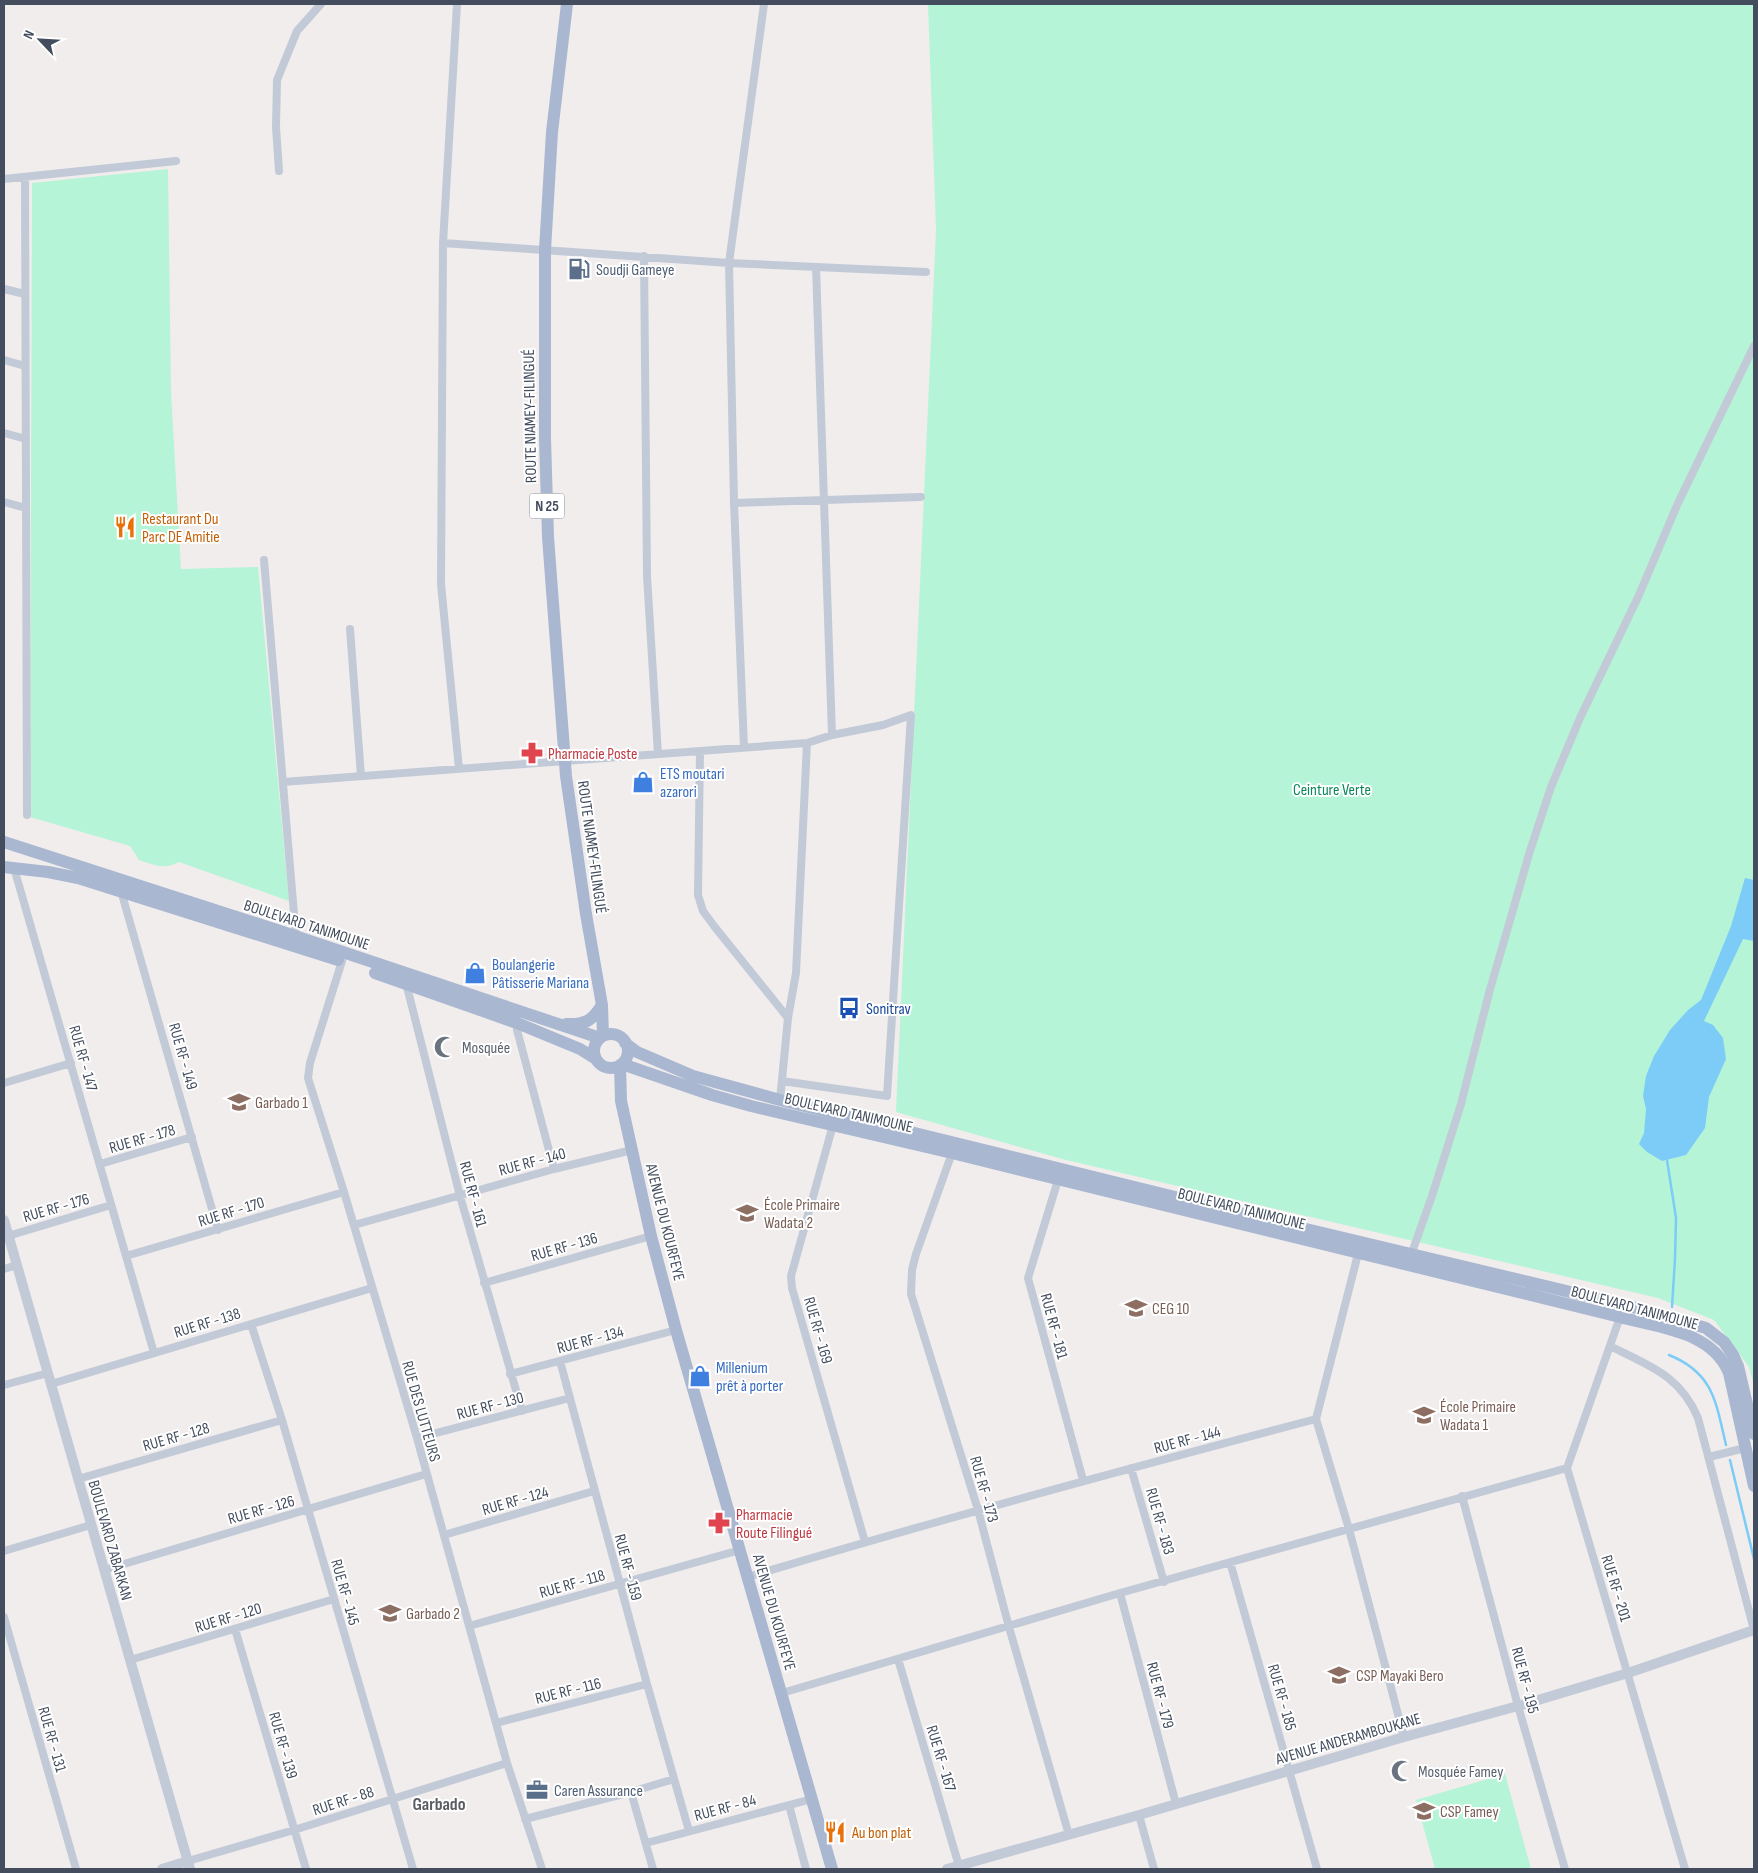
<svg xmlns="http://www.w3.org/2000/svg" width="1758" height="1873" viewBox="0 0 1758 1873" font-family="'Sofia Sans Condensed',sans-serif">
<rect width="100%" height="100%" fill="#f1eded"/>
<path fill="#b5f4d7" d="M928,4H1754V1386L1749,1367L1714,1320L1658,1298L1066,1160L896,1112L936,230Z
M168,169L171,392L181,569L258,567L289,901L179,862C164,870 154,865 139,860L130,846L30,817L32,183Z
M1505,1774L1531,1869H1435L1416,1800Z"/>
<path fill="#7dccf7" d="M1745,878L1754,880V941L1743,939L1704,1021L1713,1025L1723,1038L1726,1059L1709,1097L1705,1128L1686,1155L1662,1161L1647,1152L1639,1144L1644,1133L1646,1109L1643,1096L1646,1076L1654,1056L1670,1030L1688,1010L1701,1000L1731,926Z"/>
<g fill="none" stroke-linecap="round" stroke-linejoin="round">
<path stroke="#7dccf7" stroke-width="2.5" d="M1667,1160L1676,1218L1675,1259L1672,1307
M1669,1355C1714,1373 1716,1403 1726,1445
M1730,1460L1754,1559"/>
<path stroke="#c2cad7" stroke-width="8" d="M457,4L443,243L441,584L459,769
M279,171L276,127L277,80L297,31L321,4
M25,177L27,815
M4,179L176,161
M443,243L729,263L926,272
M644,256L647,576L658,754
M816,267L832,735
M4,289L25,294
M4,360L25,366
M4,433L26,439
M4,502L26,508
M734,503L921,497
M264,560L296,937
M350,629L361,776
M744,747L734,503L729,263L764,4
M700,751L698,895L703,911L714,926L788,1018
M283,782L807,743L832,735L883,725L911,715L887,1096L782,1081
M14,868L154,1353
M121,891L218,1230
M342,961L310,1063L308,1078L344,1192L417,1438L507,1763L542,1869
M406,983L460,1196L522,1411
M517,1023V1030L554,1169
M4,1083L71,1063
M780,1100L788,1018L796,973L807,743
M833,1125L791,1276L792,1288L865,1542
M952,1153L916,1254L912,1270L911,1294L978,1510L1009,1627L1069,1835
M100,1164L192,1137
M1058,1180L1028,1278L1083,1480
M354,1225L554,1169L632,1150
M8,1236L111,1205
M126,1256L344,1192
M1410,1258L1432,1196L1461,1104L1489,993L1530,851L1551,787L1580,718L1639,595L1678,503L1754,346
M4,1269L17,1265
M484,1283L651,1236
M1620,1317L1567,1468L1685,1869
M251,1324L282,1420L413,1869
M1610,1346C1649,1366 1680,1375 1698,1418L1754,1630
M560,1361L647,1684L689,1831
M510,1374L676,1330
M51,1384L372,1288
M4,1385L48,1373
M1316,1419L1359,1250
M417,1438L570,1398
M1709,1457L1745,1448
M1131,1468L1164,1582
M78,1479L282,1420
M1462,1496L1518,1706L1565,1869
M444,1535L594,1491
M4,1551L91,1525
M1230,1562L1317,1869
M104,1570L426,1474
M748,1577C937,1520 1126,1469 1316,1419L1349,1529L1404,1737
M1120,1593L1176,1804
M4,1617L76,1869
M469,1626L740,1550
M235,1629L306,1869
M898,1659L959,1866
M130,1660L334,1599
M782,1693L1120,1593L1567,1468
M496,1723L647,1684
M631,1792L653,1869
M789,1805L806,1869
M1139,1815L1154,1869
M525,1819L631,1792L674,1779
M646,1843L812,1799
M188,1861L294,1830L507,1763"/>
<path stroke="#c2cad7" stroke-width="10" d="M4,1220L190,1869
M162,1869L188,1861
M947,1869L1139,1815L1404,1737L1518,1706L1628,1673L1754,1630"/>
<path stroke="#a9b7d0" stroke-width="12" d="M567,4L552,132L545,250V439L548,537L566,776L586,914L602,1005L603,1036
M4,842L274,929L600,1038
M4,867L48,872L78,878L338,960
M375,973L517,1023L580,1049L596,1059
M566,1024C585,1025 592,1021 602,1005
M594 1051a17 17 0 1 1 34 0a17 17 0 1 1-34 0Z
M625,1043L637,1052L693,1076L780,1100L1285,1224L1629,1306L1706,1328L1724,1342L1733,1355L1738,1366L1754,1434
M622,1064L712,1095L751,1106L952,1153L1620,1317C1659,1328 1712,1331 1729,1373L1754,1486
M620,1065L621,1101L651,1236L676,1330L832,1869"/>
</g>
<defs>
<g id="fuel-bare" transform="scale(1.725)"><path d="M-5.5-6h7V0h2V4h1.3V-2.5L3-4.5l.8-.8L6-3V5H2.5V1h-1V6h-7ZM-4.2-4.7v3.2H.2V-4.7Z" fill="#5c6f8a" stroke="#fff" stroke-width="2.5" paint-order="stroke"/></g>
<g id="restaurant-bare" transform="scale(1.725)"><path d="M-5-6h1v4h1v-4h1v4h1v-4h1v5L-1.5 .5V6h-2V.5L-5-1ZM5-6V6H3V1.5H1.5Q1.5-4 5-6Z" fill="#e8710a" stroke="#fff" stroke-width="2.5" paint-order="stroke"/></g>
<g id="pharmacy-bare" transform="scale(1.725)"><path d="M-2-6h4v4h4v4h-4v4h-4v-4h-4v-4h4Z" fill="#e0444e" stroke="#fff" stroke-width="2.5" paint-order="stroke"/></g>
<g id="shop-bare" transform="scale(1.725)"><path d="M-5-2.5h2.3a2.7 3.5 0 0 1 5.4 0H5L5.5 6h-11ZM-1.5-2.5h3a1.5 2.3 0 0 0-3 0Z" fill="#3f7fe0" stroke="#fff" stroke-width="2.5" paint-order="stroke"/></g>
<g id="bus-bare" transform="scale(1.725)"><path d="M-5-6H5V4H4V6H2V4H-2V6H-4V4H-5ZM-3.5-4V0h7V-4ZM-3.5 1.2v1.5H-2V1.2ZM2 1.2v1.5H3.5V1.2Z" fill="#1a4fb4" stroke="#fff" stroke-width="2.5" paint-order="stroke"/></g>
<g id="mosque-bare" transform="scale(1.725)"><path d="M3.5-4.9A6 6 0 1 0 3.5 4.9A5 5 0 1 1 3.5-4.9Z" fill="#6b7280" stroke="#fff" stroke-width="2.5" paint-order="stroke"/></g>
<g id="school-bare" transform="scale(1.725)"><path d="M0-5L7-2L0 1L-7-2ZM-4 1L0 2.5L4 1V4Q0 6-4 4Z" fill="#8d6e63" stroke="#fff" stroke-width="2.5" paint-order="stroke"/></g>
<g id="office-bare" transform="scale(1.725)"><path d="M-6-3h4V-5.5h4V-3h4V5H-6ZM-1-4.5V-3h2v-1.5ZM-6 0V1H6V0Z" fill="#5c6f8a" stroke="#fff" stroke-width="2.5" paint-order="stroke"/></g>
</defs>
<g fill-rule="evenodd">
<use href="#fuel-bare" x="579" y="269"/>
<use href="#restaurant-bare" x="125" y="527"/>
<use href="#pharmacy-bare" x="532" y="753"/>
<use href="#shop-bare" x="643" y="782"/>
<use href="#shop-bare" x="475" y="973"/>
<use href="#bus-bare" x="849" y="1008"/>
<use href="#mosque-bare" x="445" y="1047"/>
<use href="#school-bare" x="239" y="1102"/>
<use href="#school-bare" x="747" y="1213"/>
<use href="#school-bare" x="1136" y="1308"/>
<use href="#shop-bare" x="700" y="1376"/>
<use href="#school-bare" x="1424" y="1415"/>
<use href="#pharmacy-bare" x="719" y="1523"/>
<use href="#school-bare" x="390" y="1613"/>
<use href="#school-bare" x="1339" y="1675"/>
<use href="#mosque-bare" x="1402" y="1771"/>
<use href="#office-bare" x="537" y="1790"/>
<use href="#school-bare" x="1424" y="1811"/>
<use href="#restaurant-bare" x="835" y="1832"/>
</g>
<g text-anchor="middle" stroke-width="4" stroke-linejoin="round" paint-order="stroke">
<rect fill="#fff" stroke="#7b828e" stroke-width="1" x="529.5" y="493.5" width="35" height="25" rx="4"/>
<g font-size="15" font-weight="bold" fill="#434d5d">
<text x="547" y="511">N 25</text>
</g>
<g font-size="16" fill="#4e5e75" stroke="#fff" text-anchor="start">
<text x="596" y="275">Soudji Gameye</text>
<text x="554" y="1796">Caren Assurance</text>
</g>
<g font-size="16" fill="#434d5d" stroke="#fff">
<text transform="translate(529 416) rotate(-91)" y="6">ROUTE NIAMEY-FILINGUÉ</text>
<text transform="translate(593 847) rotate(82)" y="6">ROUTE NIAMEY-FILINGUÉ</text>
<text transform="translate(307 924) rotate(18)" y="6">BOULEVARD TANIMOUNE</text>
<text transform="translate(184 1056) rotate(74)" y="6">RUE RF - 149</text>
<text transform="translate(84 1058) rotate(74)" y="6">RUE RF - 147</text>
<text transform="translate(849 1112) rotate(13)" y="6">BOULEVARD TANIMOUNE</text>
<text transform="translate(142 1138) rotate(-16)" y="6">RUE RF - 178</text>
<text transform="translate(532 1161) rotate(-15)" y="6">RUE RF - 140</text>
<text transform="translate(474 1194) rotate(75)" y="6">RUE RF - 161</text>
<text transform="translate(56 1207) rotate(-16)" y="6">RUE RF - 176</text>
<text transform="translate(1242 1208) rotate(14)" y="6">BOULEVARD TANIMOUNE</text>
<text transform="translate(231 1211) rotate(-17)" y="6">RUE RF - 170</text>
<text transform="translate(666 1222) rotate(76)" y="6">AVENUE DU KOURFEYE</text>
<text transform="translate(564 1246) rotate(-16)" y="6">RUE RF - 136</text>
<text transform="translate(1635 1307) rotate(15)" y="6">BOULEVARD TANIMOUNE</text>
<text transform="translate(207 1322) rotate(-17)" y="6">RUE RF - 138</text>
<text transform="translate(1055 1326) rotate(75)" y="6">RUE RF - 181</text>
<text transform="translate(819 1330) rotate(74)" y="6">RUE RF - 169</text>
<text transform="translate(590 1339) rotate(-15)" y="6">RUE RF - 134</text>
<text transform="translate(490 1405) rotate(-15)" y="6">RUE RF - 130</text>
<text transform="translate(422 1411) rotate(74)" y="6">RUE DES LUTTEURS</text>
<text transform="translate(176 1436) rotate(-16)" y="6">RUE RF - 128</text>
<text transform="translate(1187 1439) rotate(-15)" y="6">RUE RF - 144</text>
<text transform="translate(985 1489) rotate(74)" y="6">RUE RF - 173</text>
<text transform="translate(515 1500) rotate(-16)" y="6">RUE RF - 124</text>
<text transform="translate(261 1509) rotate(-16)" y="6">RUE RF - 126</text>
<text transform="translate(1161 1521) rotate(74)" y="6">RUE RF - 183</text>
<text transform="translate(111 1540) rotate(74)" y="6">BOULEVARD ZABARKAN</text>
<text transform="translate(629 1567) rotate(75)" y="6">RUE RF - 159</text>
<text transform="translate(572 1583) rotate(-16)" y="6">RUE RF - 118</text>
<text transform="translate(1617 1588) rotate(73)" y="6">RUE RF - 201</text>
<text transform="translate(346 1592) rotate(74)" y="6">RUE RF - 145</text>
<text transform="translate(775 1612) rotate(74)" y="6">AVENUE DU KOURFEYE</text>
<text transform="translate(228 1617) rotate(-17)" y="6">RUE RF - 120</text>
<text transform="translate(1526 1680) rotate(75)" y="6">RUE RF - 195</text>
<text transform="translate(568 1690) rotate(-14)" y="6">RUE RF - 116</text>
<text transform="translate(1161 1695) rotate(75)" y="6">RUE RF - 179</text>
<text transform="translate(1283 1697) rotate(74)" y="6">RUE RF - 185</text>
<text transform="translate(1348 1738) rotate(-16)" y="6">AVENUE ANDERAMBOUKANE</text>
<text transform="translate(53 1739) rotate(74)" y="6">RUE RF - 131</text>
<text transform="translate(284 1745) rotate(74)" y="6">RUE RF - 139</text>
<text transform="translate(942 1758) rotate(73)" y="6">RUE RF - 167</text>
<text transform="translate(343 1800) rotate(-18)" y="6">RUE RF - 88</text>
<text transform="translate(725 1807) rotate(-15)" y="6">RUE RF - 84</text>
</g>
<g font-size="16" fill="#c56008" stroke="#fff" text-anchor="start">
<text x="142" y="524">Restaurant Du<tspan x="142" dy="18">Parc DE Amitie</tspan></text>
<text x="852" y="1838">Au bon plat</text>
</g>
<g font-size="16" fill="#be3a42" stroke="#fff" text-anchor="start">
<text x="548" y="759">Pharmacie Poste</text>
<text x="736" y="1520">Pharmacie<tspan x="736" dy="18">Route Filingué</tspan></text>
</g>
<g font-size="16" fill="#366cbe" stroke="#fff" text-anchor="start">
<text x="660" y="779">ETS moutari<tspan x="660" dy="18">azarori</tspan></text>
<text x="492" y="970">Boulangerie<tspan x="492" dy="18">Pâtisserie Mariana</tspan></text>
<text x="716" y="1373">Millenium<tspan x="716" dy="18">prêt à porter</tspan></text>
</g>
<g font-size="16" fill="#0b875b" stroke="#fff">
<text x="1332" y="795">Ceinture Verte</text>
</g>
<g font-size="16" fill="#164399" stroke="#fff" text-anchor="start">
<text x="866" y="1014">Sonitrav</text>
</g>
<g font-size="16" fill="#5b616d" stroke="#fff" text-anchor="start">
<text x="462" y="1053">Mosquée</text>
<text x="1418" y="1777">Mosquée Famey</text>
</g>
<g font-size="16" fill="#785e54" stroke="#fff" text-anchor="start">
<text x="255" y="1108">Garbado 1</text>
<text x="764" y="1210">École Primaire<tspan x="764" dy="18">Wadata 2</tspan></text>
<text x="1152" y="1314">CEG 10</text>
<text x="1440" y="1412">École Primaire<tspan x="1440" dy="18">Wadata 1</tspan></text>
<text x="406" y="1619">Garbado 2</text>
<text x="1356" y="1681">CSP Mayaki Bero</text>
<text x="1440" y="1817">CSP Famey</text>
</g>
<g font-size="18" font-weight="bold" fill="#595c63" stroke="#fff">
<text x="439" y="1810">Garbado</text>
</g>
</g>
<rect width="1758" height="1873" fill="none" stroke="#434d5d" stroke-width="10"/>
<g transform="translate(40 40) rotate(295)" stroke="#ffffff" stroke-width="4" paint-order="stroke">
<path d="M0-4L9 19L0 12L-9 19Z" fill="#434d5d"/>
<text y="-8" font-size="14" font-weight="bold" text-anchor="middle" fill="#434d5d">N</text>
</g>
</svg>
